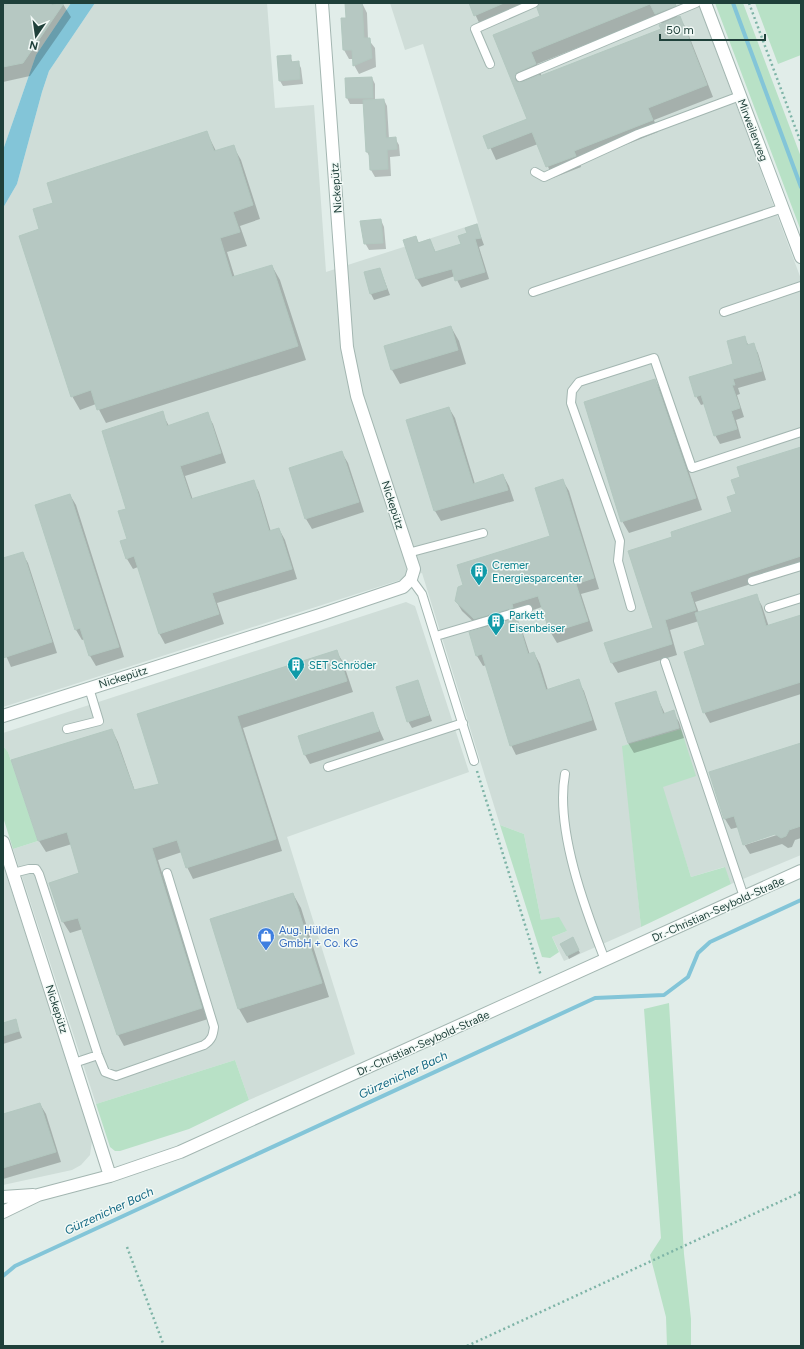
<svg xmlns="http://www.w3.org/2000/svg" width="804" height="1349" viewBox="0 0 804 1349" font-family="Figtree,sans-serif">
<rect width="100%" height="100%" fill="#e1ede9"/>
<path fill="#cfddd8" d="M3,3H71L36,55L3,150Z
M95,3H267L275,108L314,105L326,272L478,223L423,44L405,50L390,3H698L801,279V855L731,884L724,867L691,877L662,787L684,740L681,729L623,746L641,927L564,961L552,937L567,931L541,920L524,834L500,825L422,573L3,707V208L17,184L42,92L49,71Z
M406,602L415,606L469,772L287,837L355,1054L249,1100L235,1060L96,1104L13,849L38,841L8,752L3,746V733Z
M3,864L92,1141L90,1155L81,1165L72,1170L3,1185Z"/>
<path fill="#b8e1c6" d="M715,3H743L801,157V231Z
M755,3H801V55L778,64Z
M681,729L696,776L663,787L691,877L725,867L731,884L641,927L622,746Z
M3,746L8,752L38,841L13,849L3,817Z
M500,825L524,834L541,920L559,917L567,931L552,937L559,952L550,958L542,957Z
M669,1003L684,1254L691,1319V1346H667L666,1317L650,1255L661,1238L644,1009Z
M235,1060L249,1100L189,1129L120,1151H115L110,1147L96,1104Z"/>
<path fill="#83c5d8" d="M71,3H95L49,71L42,92L17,184L3,208V150L36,55Z"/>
<path fill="#0003" fill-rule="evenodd" d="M3,3H55L56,5L63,4L71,17L30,76L3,82Z
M362,3L367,13L368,39L375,48L376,67L359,74L354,65L353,59H349L344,50L347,19Z
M470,3H672L678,18L679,17L686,28L713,97L654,120L658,132L580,163L581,167L553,178L538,144L496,160L485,136L528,119L494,35L542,16L538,4L481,27ZM657,16L662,24V30L542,77L537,64Z
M290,56L293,63L298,62L301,68L303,84L283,86L280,81Z
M372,78L375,84V100H384L387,106L389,139L395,138L399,145L400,156L390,157L391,176L375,177L371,170V159L367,152L364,104H350L347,98Z
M207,133L216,151L233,146L241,160L260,219L240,226L247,246L227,252L235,278L272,266L280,280L306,360L106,423L96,404L80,410L72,396L41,230L54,204Z
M381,220L384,227L386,249L369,250L365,243Z
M477,226L484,245L479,247L489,279L461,288L455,276L422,287L417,279L405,241L416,237L419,243L430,240L436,253L462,244L468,234Z
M380,269L390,295L374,300L371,294Z
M451,327L459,341L466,364L400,384L392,370L385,347Z
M744,337L749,346L753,344L758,353L766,380L738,388L740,394L737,395L744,417L736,420L741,438L720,444L715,435L704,404L701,405L696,396L735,364Z
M655,380L662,393L702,510L629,533L622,521Z
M449,408L455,418L475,484L503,475L509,486L514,501L441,521L435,511L407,421Z
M162,413L169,426L207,414L213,424L226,463L185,476L193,500L253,481L259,492L271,532L279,529L285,540L297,579L217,603L224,624L165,644L159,633L138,567L133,569L127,559L128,509Z
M801,448V568L695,602L699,613L756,595L762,606L769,627L801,616V694L710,723L704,712L707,646L699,621L670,630L677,655L618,673L612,663L606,643L655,628L674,537L733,513L742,478Z
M342,453L348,463L364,512L312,529L306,519L290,469Z
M563,481L569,491L599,589L581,594L593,631L557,643L551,633L542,607L518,615L519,618L516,619L522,630L530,655L534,653L540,664L548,690L578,681L584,691L597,730L516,755L511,745L487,665L483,666L477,656L481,629L462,611L456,601L551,537Z
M70,495L76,505L124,657L96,666L90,656L85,639L82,640L76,630L37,505Z
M22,553L28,563L57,653L11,667L3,649V559Z
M336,651L343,662L353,692L243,728L282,851L193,879L187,867L182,852L158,860L208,1019L124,1046L118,1035L83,929L70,933L63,922L50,883L80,873L72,844L46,852L39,841L12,761L112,730L118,742L135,791L160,784L139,714Z
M418,682L432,721L412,728L408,721Z
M655,692L665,714L673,712L679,722L684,738L634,753L628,743Z
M372,713L384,740L310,764L305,755Z
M801,744V838L795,840L792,847L788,848L782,844L750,854L744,844L739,827L731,829L725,819L711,773ZM780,832V834L745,845V843Z
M293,894L301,908L329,997L247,1023L239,1009L211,920Z
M573,939L580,953L569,959L562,944Z
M15,1020L22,1038L3,1044V1024Z
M40,1104L46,1114L61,1162L3,1179V1115Z"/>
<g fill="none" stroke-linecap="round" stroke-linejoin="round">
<path stroke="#83c5d8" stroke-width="4" d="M733,3L801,187
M3,1276L15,1266L595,998L664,995L688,977L698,953L710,942L801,900"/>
</g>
<path fill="#b6c8c2" stroke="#b3c8c0" d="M3,3H51L52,5L64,3L23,63L3,67Z
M345,3H362L364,38H370L372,58L353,66L352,50H343L341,18H346Z
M469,3H504L474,16Z
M539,3H675L676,6L655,14L650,4L531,52L536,64L516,73L515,79L517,82H522L539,75L540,76L661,29L659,25L680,16L707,85L648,108L653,120L574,151L576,156L546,167L532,132L488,149L483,136L527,119L493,35L540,16L537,8Z
M291,55V62L299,61L300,79L279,81L277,56Z
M372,77L373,98H346L345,78Z
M384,99L386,138L396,137L397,149L387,150L388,169L370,170L369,152H366L363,100Z
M207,131L214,151L234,145L253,205L233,212L240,232L220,238L232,277L272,265L298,346L97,410L91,390L71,397L19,236L39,229L33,209L53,203L47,183Z
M381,219L383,243L364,244L360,221Z
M477,224L481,238L475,239L485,272L455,281L452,269L416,279L403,240L416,236L418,243L430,239L435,252L461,244L458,236L467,233L465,228Z
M380,268L387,289L370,294L364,272Z
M451,326L458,350L391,370L384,346Z
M745,336L747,345L754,343L762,371L733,379L735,385H732L740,408L731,411L737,429L714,436L701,395L695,397L689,377L733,364L727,341Z
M655,379L696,498L621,522L584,402Z
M449,407L473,484L503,474L508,490L434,511L406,420Z
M163,411L167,426L208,412L221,453L180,466L191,499L254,480L269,531L279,528L292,569L212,593L219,614L159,634L134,556L126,559L120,541L127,539L118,511L126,509L102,431Z
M801,447V556L690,592L696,610L665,620L672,644L611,663L604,643L653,628L628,551L672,537L671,532L732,512L727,497L736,494L731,480L740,477L737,467Z
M342,451L359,502L305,519L289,468Z
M563,479L594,578L576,584L588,621L550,633L538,596L512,604L513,608L474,619L455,601L458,587L463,585L457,565L550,536L535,488Z
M70,494L119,647L89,656L80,628L75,630L35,505Z
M23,552L52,642L3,658V558Z
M757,594L766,626L801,615V682L703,713L684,652L705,645L695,613Z
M517,618L528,654L534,652L546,690L579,679L592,720L510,746L482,654L476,656L469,632Z
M337,650L347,681L237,716L276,839L186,868L177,840L152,848L202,1008L117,1035L78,918L62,922L49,883L79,873L67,832L38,841L11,760L112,729L134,790L159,784L137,714Z
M418,680L429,715L407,722L396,687Z
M656,691L663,714L674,710L679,728L628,743L615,703Z
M373,712L379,731L304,755L298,736Z
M801,743V826L789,830L786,836L781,838L775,834L743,845L734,816L724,819L709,772Z
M293,893L322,983L238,1009L210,919Z
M573,937L579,950L567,956L560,944Z
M16,1019L19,1031L3,1036V1023Z
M40,1103L56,1152L3,1168V1114Z"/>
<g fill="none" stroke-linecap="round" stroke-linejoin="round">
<g stroke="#a3b6b1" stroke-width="10">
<path id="lane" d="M490,64L475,29L534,3
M520,77L696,3
M535,172L544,177L638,134L740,96
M533,292L783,208
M724,312L801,286
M408,553L483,533
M411,579L422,594L474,761
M752,581L801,566
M631,607L618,561L620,541L571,403L572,391L579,382L654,358L692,468L801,432
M769,608L801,598
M436,636L528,609
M665,662L744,897
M67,729L99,721L89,688
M328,767L463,723
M565,774C555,829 585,909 605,960
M13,873L29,869H36L39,874L98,1055L105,1072L116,1076L204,1045C212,1040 213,1035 214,1027L167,873
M74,1063L98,1055"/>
</g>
<g stroke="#a3b6b1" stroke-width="14">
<path id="street" d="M705,3L801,257
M3,716L320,615L403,587L411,579L414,569L357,396L347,347L322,3
M3,842L110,1176
M3,1197L33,1195
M3,1212L38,1195L110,1176L180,1152L801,871"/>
</g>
<path stroke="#7eb4a7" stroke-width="2.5" stroke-dasharray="2 3" stroke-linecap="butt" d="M749,3L801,143
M477,771L541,976
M127,1247L164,1346
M467,1346L801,1192"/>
<use href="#lane" stroke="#fff" stroke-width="8"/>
<use href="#street" stroke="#fff" stroke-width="12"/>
</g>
<defs>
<g id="building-pin" transform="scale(0.9)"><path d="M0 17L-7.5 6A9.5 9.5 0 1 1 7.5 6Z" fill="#0f9aa8" stroke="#f2f9f6"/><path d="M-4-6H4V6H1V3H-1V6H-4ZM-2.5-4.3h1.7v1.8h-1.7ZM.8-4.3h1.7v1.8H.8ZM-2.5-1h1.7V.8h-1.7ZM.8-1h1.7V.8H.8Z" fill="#fff"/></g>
<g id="shop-pin" transform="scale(0.9)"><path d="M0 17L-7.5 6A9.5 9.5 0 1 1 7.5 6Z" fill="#3f7fe0" stroke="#f2f9f6"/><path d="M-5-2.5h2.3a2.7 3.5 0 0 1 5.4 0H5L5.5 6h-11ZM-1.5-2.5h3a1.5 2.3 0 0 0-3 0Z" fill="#fff"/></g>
</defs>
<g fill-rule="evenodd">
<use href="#building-pin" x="479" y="571"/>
<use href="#building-pin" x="496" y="621"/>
<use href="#building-pin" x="296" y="665"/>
<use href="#shop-pin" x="266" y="936"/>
</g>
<g text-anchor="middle" stroke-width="3" stroke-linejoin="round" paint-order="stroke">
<g font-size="11" fill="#1f403a" stroke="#f2f9f6">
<text transform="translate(753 130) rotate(69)" y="4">Mirweilerweg</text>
<text transform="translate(336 188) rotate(-94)" y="4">Nickepütz</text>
<text transform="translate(393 505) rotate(72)" y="4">Nickepütz</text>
<text transform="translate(123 677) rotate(-17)" y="4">Nickepütz</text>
<text transform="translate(718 909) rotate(-24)" y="4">Dr.-Christian-Seybold-Straße</text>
<text transform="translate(57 1009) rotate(72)" y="4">Nickepütz</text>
<text transform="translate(423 1043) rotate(-24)" y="4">Dr.-Christian-Seybold-Straße</text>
</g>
<g font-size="11" fill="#0d838f" stroke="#f2f9f6" text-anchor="start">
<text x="492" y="569">Cremer<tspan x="492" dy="13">Energiesparcenter</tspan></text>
<text x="509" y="619">Parkett<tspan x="509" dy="13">Eisenbeiser</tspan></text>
<text x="309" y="669">SET Schröder</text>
</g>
<g font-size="11" fill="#366cbe" stroke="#f2f9f6" text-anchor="start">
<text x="279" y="934">Aug. Hülden<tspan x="279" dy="13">GmbH + Co. KG</tspan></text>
</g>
<g font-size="12" font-style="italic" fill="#136883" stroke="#f2f9f6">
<text transform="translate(403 1075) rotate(-25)" y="4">Gürzenicher Bach</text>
<text transform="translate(109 1211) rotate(-25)" y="4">Gürzenicher Bach</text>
</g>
</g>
<rect width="804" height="1349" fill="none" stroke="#1f403a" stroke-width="8"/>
<g transform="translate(36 36) rotate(193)" stroke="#f2f9f6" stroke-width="3" paint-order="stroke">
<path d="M0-3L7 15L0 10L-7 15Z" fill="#1f403a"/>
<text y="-6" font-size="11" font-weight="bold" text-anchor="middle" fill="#1f403a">N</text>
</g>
<path d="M660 34v6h105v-6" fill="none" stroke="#1f403a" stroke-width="2"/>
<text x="666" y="34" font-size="12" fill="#1f403a" stroke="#f2f9f6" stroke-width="3" paint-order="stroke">50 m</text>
</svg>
